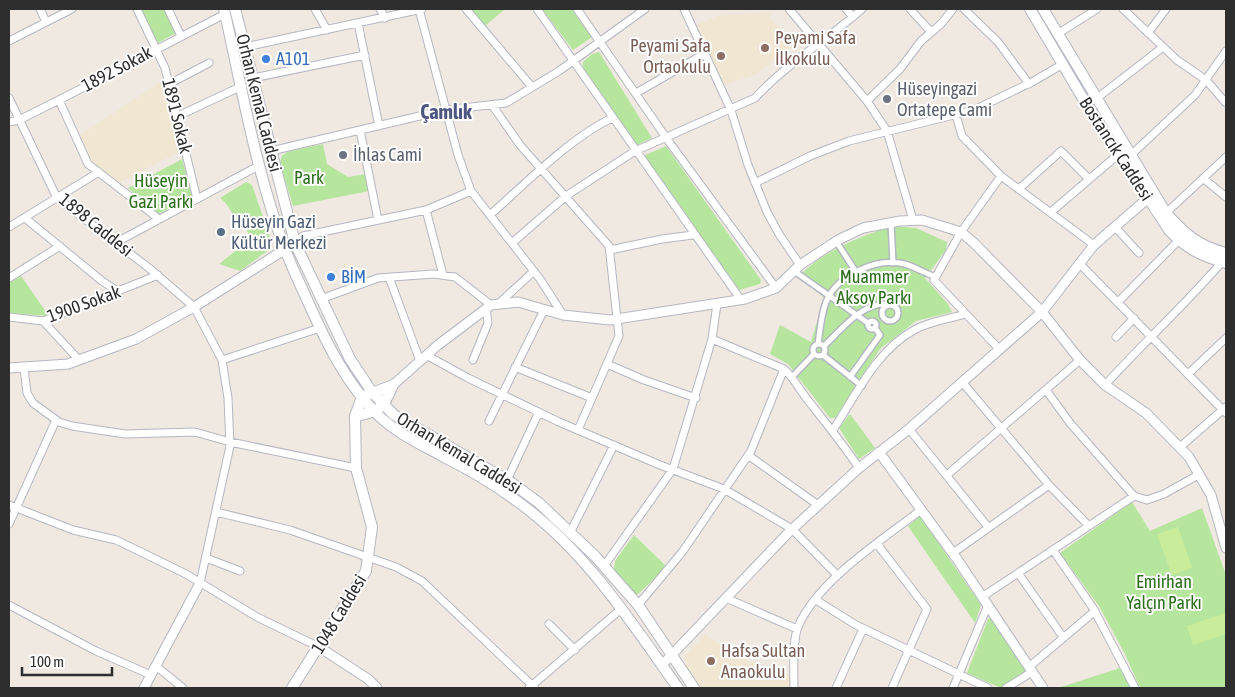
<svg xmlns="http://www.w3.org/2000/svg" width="1235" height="697" viewBox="0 0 1235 697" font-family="'Asap Condensed',sans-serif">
<rect width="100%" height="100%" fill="#efe9e1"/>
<path fill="#f0e6d1" d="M768,12L775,24L796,46L786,51L757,74L724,85L696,25L717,16Z
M164,80L180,140L179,152L119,183L92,162L80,135Z
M705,635L769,673L790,674V688H700L687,667L685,656Z"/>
<path fill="#b6e59e" d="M140,9H167L178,32L156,44Z
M472,9H505L485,26Z
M542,9H572L592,37L573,50Z
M599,52L652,138L637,145L633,143L583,67V62L592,54Z
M323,144L327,164L348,177L366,174L369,191L293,206L280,162L282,156L287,152Z
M666,146L761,280L760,284L739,290L643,156Z
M182,159L192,195L159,214L128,188Z
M246,182L252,185L272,243L270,249L240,271L219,264L251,239L244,225C234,221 230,205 220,198Z
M891,226L916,228L947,242L946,250L925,278L948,304L952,312L916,321L880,349L835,418H830L788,364L770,354L780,325L811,342L824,298L800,275C826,250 857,238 891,226Z
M21,276L49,316L9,313V283Z
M850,414L875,448L859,459L839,428Z
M1132,502L1150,531L1202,508L1226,575V688H1140L1125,654L1099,606L1060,553Z
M920,516L981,605L975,623L908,526Z
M634,535L667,567L638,594H634L614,570L615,561Z
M991,618L1027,671L1001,688L967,673L988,619Z
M1123,667L1130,687L1058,688Z"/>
<path fill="#c9ec9a" d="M1178,527L1192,568L1172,575L1157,534Z
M1226,613V634L1193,645L1187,626Z"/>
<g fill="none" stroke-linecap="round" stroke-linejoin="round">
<g stroke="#b4b7c1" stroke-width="8">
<path id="pedestrian" d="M891,223L893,263
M836,241L856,272
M794,271L868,323
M882 313a8 8 0 1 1 16 0a8 8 0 1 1-16 0Z
M868 325a4 4 0 1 1 8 0a4 4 0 1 1-8 0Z
M818,344C820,331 821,315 826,302C837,275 877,257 905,264C915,267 924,273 934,276
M813 350a6 6 0 1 1 12 0a6 6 0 1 1-12 0Z
M824,346C840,331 862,302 887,304
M823,355L862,386
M792,377L814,354
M850,377L880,335L875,328"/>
</g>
<g stroke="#b4b7c1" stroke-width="9">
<path id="minor" d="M40,9L46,22
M137,9L165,68L197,199
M168,9L181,36
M315,9L327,30
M380,9L385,18
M419,9L458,155L471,191L540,279L563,315
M466,9L532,87
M537,9L741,300
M577,9L667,139L776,288
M684,9L731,110L748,165L767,212L779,234L800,265
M789,9L867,101L887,131L913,220
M846,9L853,17
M910,9L931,32
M964,9L998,42L1029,84
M1123,9L1177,60L1206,80L1226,103
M358,23L379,126
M1059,33L1097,9
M1148,33L1166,9
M9,41L72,9
M245,47L422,9
M253,78L365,55
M169,84L209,63
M636,93L704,54
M9,98L57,198L149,268L194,307L222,360L228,398L230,446L200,583
M1096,99L1163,47
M59,100L88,164L159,219
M867,101L900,69L921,41L941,24L953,9
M492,105L520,145L609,246L619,336L578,430
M956,115L962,136L1001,176
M178,116L242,86
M9,122L19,120L59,100L225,14
M360,130L378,220
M271,151L445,110L506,103L559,71L645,9
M1131,155L1195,95L1226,51
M1204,179L1226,197
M755,183L810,156L849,141L974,110L1032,82L1063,64
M1020,188L1061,151L1089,179
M426,210L443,275
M1051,212L1120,153
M1166,213L1226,157
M490,215C525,184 570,138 612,118
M25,218L102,281L119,292
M9,227L99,172
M1115,227L1139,253
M117,242L260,165
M295,243L303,236L426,210L471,191
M512,243L566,196L635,151L755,98C786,64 827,40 862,9
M610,250L662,239L693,235
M1079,263L1226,413
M389,277L420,361
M9,278L60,246
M321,299L378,278L434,274L455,277L491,305
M1118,302L1179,240
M497,305L534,271
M9,317L43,321L158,275
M43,321L79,360
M1116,337L1134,318
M712,339L784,369C794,378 799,389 807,399C825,422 843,444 859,468
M999,349L934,280L961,232L1001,176L1094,245
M426,355L468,378L559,422L660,465L724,489L792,529L837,575
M222,360L320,328
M473,360L488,323L486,308
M607,364L644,380L696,398
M515,367L592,398
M24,368L27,393L33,403L59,422L72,426L125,434L195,432L230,442L356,468
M1189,373L1226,338
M962,382L1049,485L1089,526
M1105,385C1143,343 1185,305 1222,262
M1046,390L1070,423L1134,496
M489,421L544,310
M909,429L988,527
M833,430C856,395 876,351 914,330C928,322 949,319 965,314
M1180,447L1226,407
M748,455L818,505
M947,475L1080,360
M507,480L539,412
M9,505L73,530L116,540L139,551L186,574L257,617L319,647
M216,512L290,530L396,567L422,581L535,688
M9,524L56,420
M570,533L614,445
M877,544L927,609L892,688
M1053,550L1093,608L1135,688
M953,553L1049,485
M206,558L240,571
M604,566L673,469L712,339L717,304
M1018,573L1063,637
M982,597L1134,496L1147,500L1164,494L1200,474
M726,598L797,629
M816,600L856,625L988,688
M9,605L96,651L151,675
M638,605L683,551L751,451L784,369
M549,624L575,650
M156,666L183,688
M1029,667L1095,611
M529,688L621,609
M794,688C794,672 792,641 798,627C817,581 882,540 921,510
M836,688L863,629
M953,688L988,605
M1006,688L1032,672"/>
</g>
<g stroke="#b4b7c1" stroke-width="11">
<path id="tertiary" d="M9,368L68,364L136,339L194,307L295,243
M393,385L438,345L491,305L518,302L563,315L610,320L745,299L776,288L800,265L838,240L863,228L900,221L922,220L961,232L974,243L1042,312L1080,360L1105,385L1146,413L1189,457L1211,495L1226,548
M879,452L957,559L1043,688
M319,647L368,679L377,688
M662,665L788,533L859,468L909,429L1042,312L1094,245L1147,199
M144,688L200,583"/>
</g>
<g stroke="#b4b7c1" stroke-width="12">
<path id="secondary" d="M224,9C242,89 256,172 285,249C292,268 301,286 309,304C327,344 347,385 379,416C398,434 421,444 444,457C468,469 492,483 514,499C583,547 630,620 678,688
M235,9L295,243L350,359L372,392L394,415L512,483L539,503L595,556L638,605L694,688
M1030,9L1082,97L1169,230C1187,249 1201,256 1226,263
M1043,9L1166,213C1185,234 1198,246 1226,253
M355,416C380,411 383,409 393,385
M292,688L366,571L372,527L356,468L355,416L362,397L393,385"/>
</g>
<use href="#pedestrian" stroke="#fff" stroke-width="5"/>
<use href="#minor" stroke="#fff" stroke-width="7"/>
<use href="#tertiary" stroke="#fff" stroke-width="9"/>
<use href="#secondary" stroke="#fff" stroke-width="10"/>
</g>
<g fill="#8d6e63" stroke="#fff" stroke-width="2">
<circle cx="765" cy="48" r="5"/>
<circle cx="721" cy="56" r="5"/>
<circle cx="711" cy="661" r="5"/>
</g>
<g fill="#3f7fe0" stroke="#fff" stroke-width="2">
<circle cx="266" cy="59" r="5"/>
<circle cx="331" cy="277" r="5"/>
</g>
<g fill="#6b7280" stroke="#fff" stroke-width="2">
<circle cx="887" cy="99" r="5"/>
<circle cx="343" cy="155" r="5"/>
</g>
<circle fill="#5c6f8a" stroke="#fff" stroke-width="2" cx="221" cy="232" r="5"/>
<g text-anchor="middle" stroke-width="4" stroke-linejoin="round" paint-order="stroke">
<g font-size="18" fill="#785e54" stroke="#fff" text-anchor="start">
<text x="775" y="44">Peyami Safa<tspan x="775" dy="21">İlkokulu</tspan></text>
<text x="711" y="52" text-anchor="end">Peyami Safa<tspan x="711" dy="21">Ortaokulu</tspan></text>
<text x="721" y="657">Hafsa Sultan<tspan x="721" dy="21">Anaokulu</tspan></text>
</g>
<g font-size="18" fill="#366cbe" stroke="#fff" text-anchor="start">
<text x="276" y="65">A101</text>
<text x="341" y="283">BİM</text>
</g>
<g font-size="18" fill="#2e2e2e" stroke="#fff">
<text transform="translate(117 69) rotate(-28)" y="6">1892 Sokak</text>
<text transform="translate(259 103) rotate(76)" y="6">Orhan Kemal Caddesi</text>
<text transform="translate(177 116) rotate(76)" y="6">1891 Sokak</text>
<text transform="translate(1116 149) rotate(57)" y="6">Bostancık Caddesi</text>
<text transform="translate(96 225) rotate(39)" y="6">1898 Caddesi</text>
<text transform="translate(84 304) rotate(-20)" y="6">1900 Sokak</text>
<text transform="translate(459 453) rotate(31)" y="6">Orhan Kemal Caddesi</text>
<text transform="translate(339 614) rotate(-59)" y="6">1048 Caddesi</text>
</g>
<g font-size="18" fill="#5b616d" stroke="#fff" text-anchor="start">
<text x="897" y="95">Hüseyingazi<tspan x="897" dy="21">Ortatepe Cami</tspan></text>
<text x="353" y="161">İhlas Cami</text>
</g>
<g font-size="18" fill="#2c6e1b" stroke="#fff">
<text x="309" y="184">Park</text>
<text x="161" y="187">Hüseyin<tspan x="161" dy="21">Gazi Parkı</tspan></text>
<text x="874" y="283">Muammer<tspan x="874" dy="21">Aksoy Parkı</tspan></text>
<text x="1164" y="588">Emirhan<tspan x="1164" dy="21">Yalçın Parkı</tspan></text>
</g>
<g font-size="18" fill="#4e5e75" stroke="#fff" text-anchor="start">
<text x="231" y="228">Hüseyin Gazi<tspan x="231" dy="21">Kültür Merkezi</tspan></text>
</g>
<g font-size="20" font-weight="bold" fill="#4d5680" stroke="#fff">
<text x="446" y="119">Çamlık</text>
</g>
</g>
<rect width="1235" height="697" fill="none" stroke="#2e2e2e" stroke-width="20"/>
<path d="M22 667v8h90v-8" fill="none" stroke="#2e2e2e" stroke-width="2.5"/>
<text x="30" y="667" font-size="15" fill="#2e2e2e" stroke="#ffffff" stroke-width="4" paint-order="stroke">100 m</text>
</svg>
